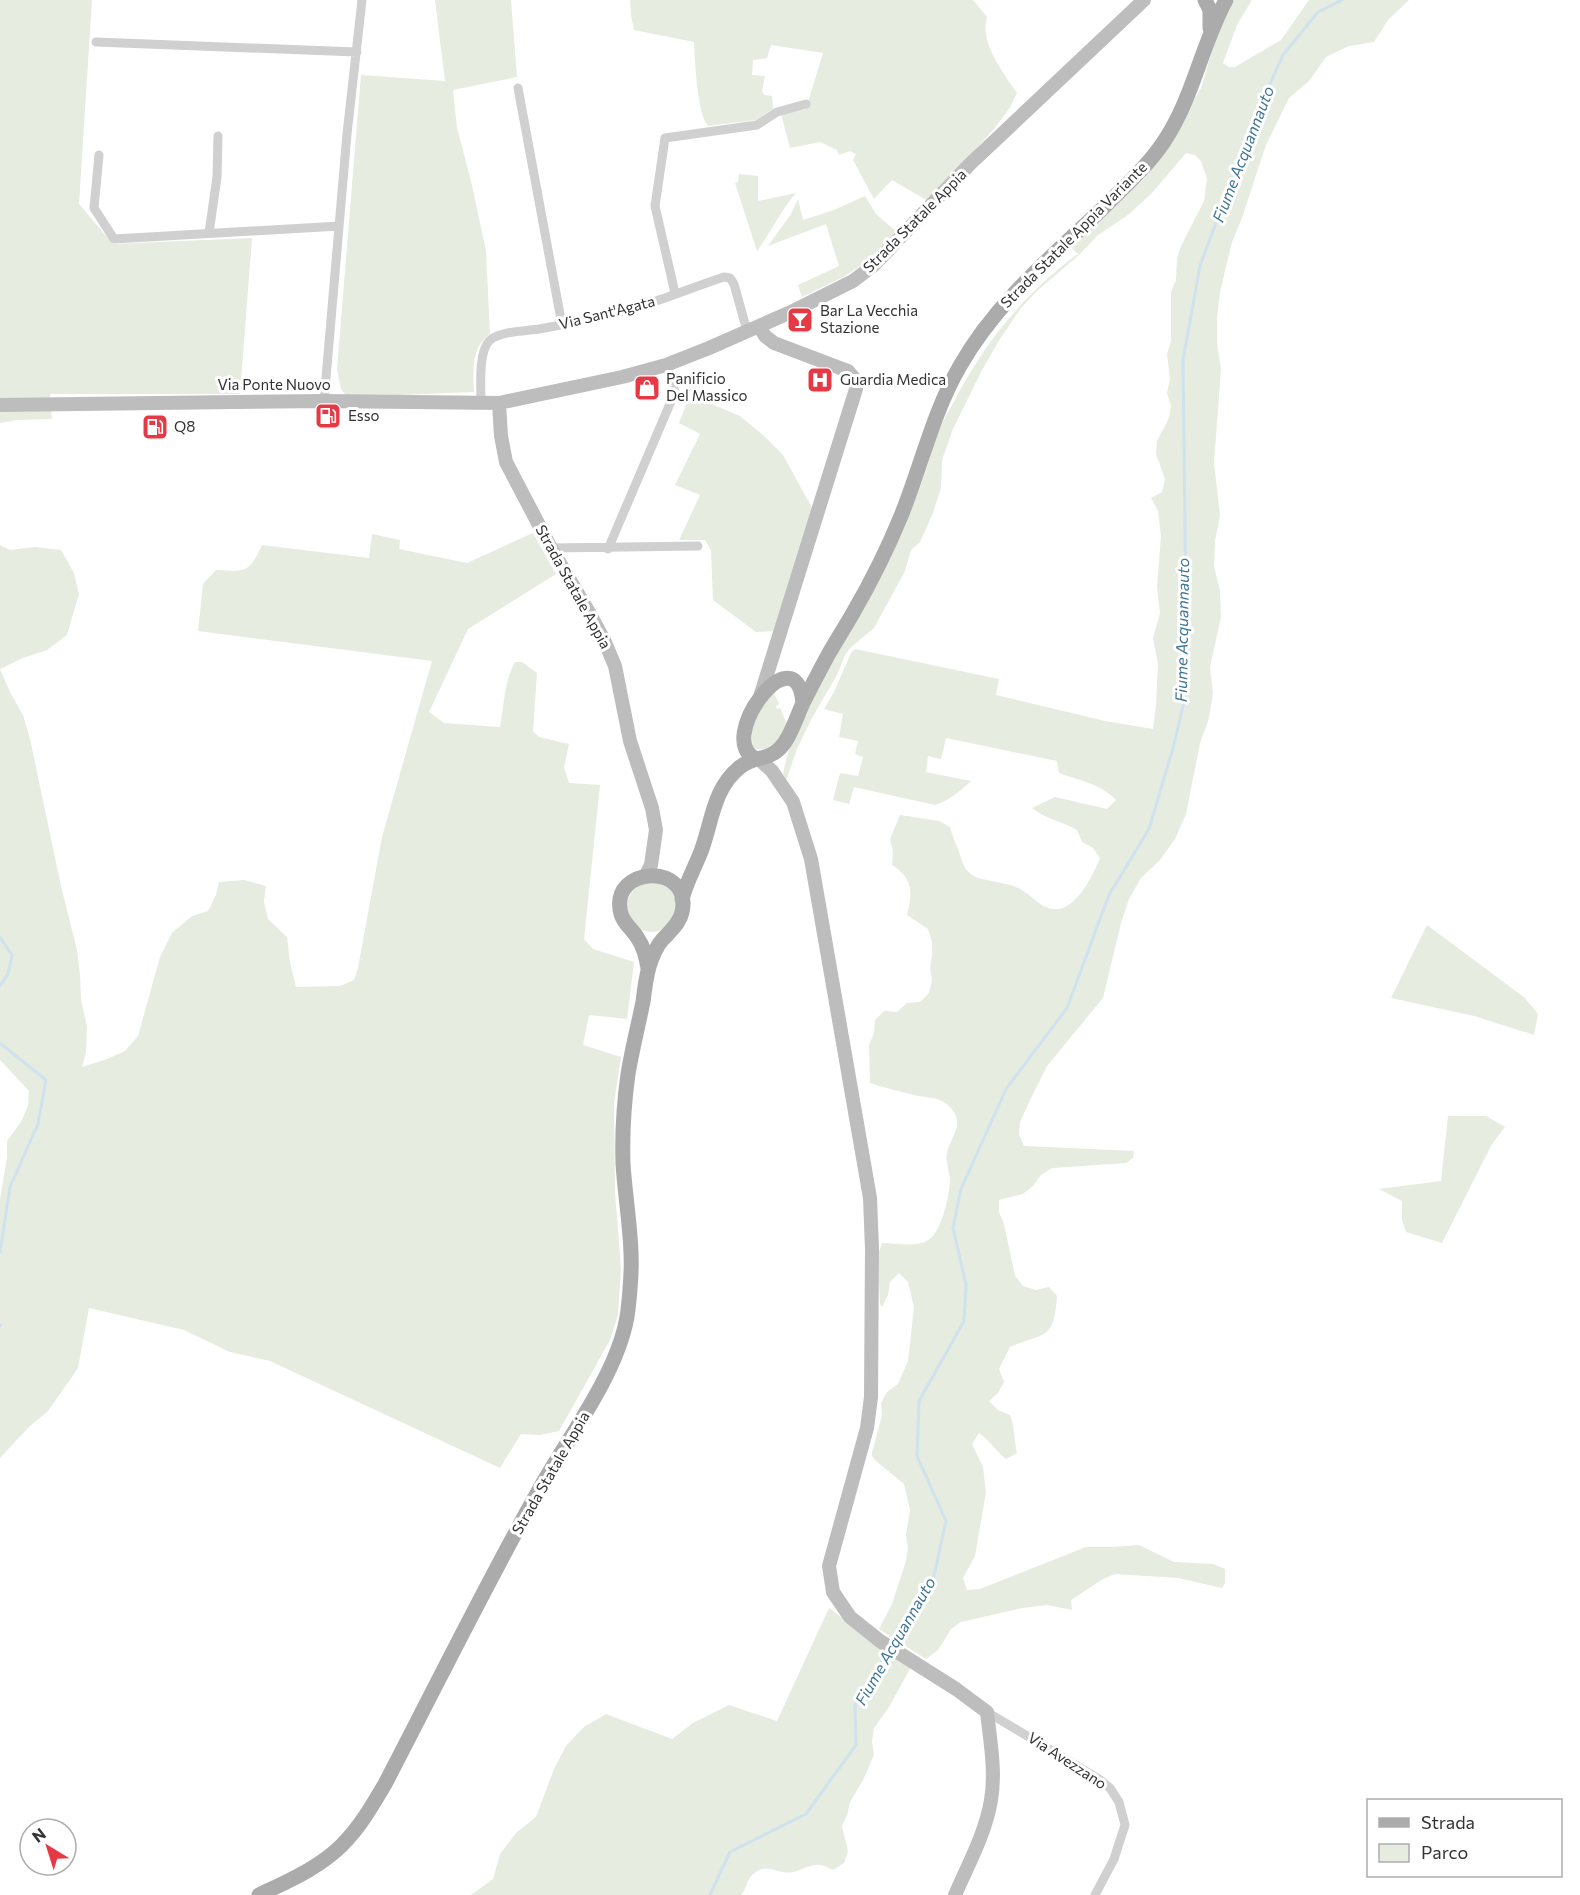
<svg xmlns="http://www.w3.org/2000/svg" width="1580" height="1895" viewBox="0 0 1580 1895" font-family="Commissioner,sans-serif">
<rect width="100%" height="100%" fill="#fff"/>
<path fill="#e6ecdf" d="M0,0H92L79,204L113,244L252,238L240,394H50L52,419L18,420L0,423Z
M435,0H511L517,77L453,90L457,128L471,181L486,251L490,334C471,346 473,372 474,392L347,397L341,389L337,369L361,75L445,81Z
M630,0H973L987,17C979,41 1003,73 1017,93L1009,109L994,129L928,201L892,180L874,199L853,160L856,154L850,151L839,155L837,150L820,142L790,148L781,114L806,109L823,53L771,45L767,58L753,60L752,75L765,76L762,92L765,95L772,96L773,109L756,120L708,126C697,113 695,61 694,42L634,30L631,16Z
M1235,0H1252L1237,25L1223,63L1229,67H1235L1281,40L1309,0H1409L1388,20L1374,42L1349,46L1326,57L1309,81L1289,98L1266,145L1242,218L1232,242L1220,292L1217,318V344L1221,369L1214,463L1220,515L1215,541L1214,566L1220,591L1221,617L1210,667L1213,693L1209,718L1200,743L1186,814L1175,839L1160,860L1141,878L1129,899L1121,923L1103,998L1047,1066L1031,1098L1020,1122L1019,1134L1024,1146L1134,1151L1133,1158L1126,1163L1052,1168L1041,1175L1033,1186L1023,1194L999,1200V1212L1004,1224L1015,1276L1023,1286L1036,1290L1049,1287L1057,1296C1054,1341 1045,1332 1010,1347L999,1369L1004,1382L998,1393L989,1401L998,1410L1010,1415C1015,1428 1014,1440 1017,1453L1006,1459C996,1451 990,1441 979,1433L972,1444L983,1467L986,1492L975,1556L963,1578L967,1590L980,1589L1086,1547H1112L1139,1545L1174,1562L1213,1564L1225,1569V1583L1222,1588L1178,1578L1115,1574L1103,1579L1071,1600L1072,1610L1047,1605L1022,1608L961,1622L951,1629L938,1650L926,1659L879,1629L892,1604L906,1561L908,1548L906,1535L910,1510L904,1484L876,1461L872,1456V1453L882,1415L881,1403L887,1392L898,1384L908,1361L914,1307L908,1282L899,1273L890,1282L888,1295L882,1307L880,1304L878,1255L882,1243C895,1243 917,1248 928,1240C942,1232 949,1196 950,1181C950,1172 945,1162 947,1153C950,1137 967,1124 949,1106C939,1096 923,1098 910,1094C897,1091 883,1087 870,1083L869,1045L874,1033L875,1020L884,1011L897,1012L907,1003L920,1002L929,993L932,980L930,968L932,955V942L928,929L907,915C913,893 913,878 892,865L893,852L890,839L900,815L939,821L950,827C952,835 955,842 958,849C963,864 965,875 982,879C994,882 1007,883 1018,888C1030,893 1040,908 1053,909C1076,912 1093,875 1100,858L1093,848L1082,842L1077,830C1062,821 1045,819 1032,808L1055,797L1107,809L1116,800C1098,782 1082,782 1059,773L1057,761L946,738L941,759L928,756L926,772L971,781C959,792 950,800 935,805L854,787L849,804L833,800L840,773L858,776L863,757L855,754L858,741L839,737L843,714L824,709L834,692L851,653L855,649L999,679L996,695L1105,721L1153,729L1156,705L1158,664L1153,638L1160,613L1157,587L1161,536L1158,511L1151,498L1162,492L1165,479L1156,454L1157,441L1169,418L1171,406L1167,393L1170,379L1167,354L1171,341V292L1176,280L1177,259L1181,246L1204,201L1207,179L1201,161L1195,155L1186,153L1152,193L1128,215L1098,235L1079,255L1037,291L1021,308L1000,339L982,370L953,429L942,460L941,488L933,513L920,542L911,550L905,571L874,628L850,648L845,655L837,675L812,718L797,749L786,781L783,773C797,706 842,651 873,591C894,553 911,512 926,471C931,455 935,439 942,424C947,413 954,402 959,392C990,336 1025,294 1076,255H1079L1072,248L1144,179L1169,145L1201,88L1219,28L1232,3Z
M739,174L758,176V201L796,193C781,210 771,232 757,251L735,183L738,182Z
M865,196L876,214L898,233L863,264L845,276L802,297L798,285L839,266L826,224L768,246L791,214L798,199L803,220L834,210Z
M690,395L740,416L763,435L783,455L812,508L776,631L756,632L713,600L711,550L705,540H679L700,495L675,485L700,434L679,423Z
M533,533L556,574L468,629L429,712L444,723L500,727C504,706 504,682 515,662H522L537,673L533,731L539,737L569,744L564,767L569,783L600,785L584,939L593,949L634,962L627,1019L589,1015L583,1045L621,1057L614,1103L615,1193L621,1268L618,1315L610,1340L559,1431L540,1435L521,1434L500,1468L270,1361L230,1352L184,1330L89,1308L78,1368L48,1411L29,1427L0,1458V1199L7,1157V1141L21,1122L28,1106L29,1091L0,1060V545L10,550L35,547L61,550L74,573L79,594L67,635L47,650L23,658L0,669L10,692L23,715L30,739L61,886L77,950L80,975L81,1000L87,1026L86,1052L82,1067L107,1059L125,1051L138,1036L160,957L172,933L192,916L208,911L216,895L219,882L244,880L266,886L264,902L268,919L287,937L290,962L296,987L340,986L354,980L358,968L382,837L432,661L198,631L203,584L216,570C246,572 249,573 262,545L369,558L372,534L400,540L399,549L467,563Z
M773,691L779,704L776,706L777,709L780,708L787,724C780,737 770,754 753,748C749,721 759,713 773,691Z
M627 907a25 25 0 1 1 50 0a25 25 0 1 1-50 0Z
M1427,925L1525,998L1538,1014L1534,1035L1474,1016L1391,998Z
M1448,1116H1486L1505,1127L1492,1144L1442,1243L1406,1232L1402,1220V1201L1379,1189L1441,1181Z
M829,1608L870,1639L911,1667L889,1707L874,1728L872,1741L874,1755L863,1780L850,1802L847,1815L842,1826L848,1851L844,1863L833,1870C829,1868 823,1865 819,1865C805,1864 797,1875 783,1872C772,1870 766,1865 756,1872C746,1878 748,1887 741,1895H471L493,1879L500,1854L516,1833L536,1817L554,1769L566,1746L584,1727L606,1714L672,1739L693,1723L729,1705L777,1721Z"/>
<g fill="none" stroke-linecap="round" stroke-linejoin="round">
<path stroke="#cfe2ee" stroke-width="3" d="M0,937L12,955L8,974L0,986
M0,1043L46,1080L38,1124L10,1187L0,1252
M0,1325V1326
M893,1645L933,1580L946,1521L917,1456L919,1401L964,1321L966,1285L953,1228L961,1189L1006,1089L1067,1008L1109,895L1149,829L1173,748L1184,702L1186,614L1183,360L1200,266L1253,122L1283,55L1318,12L1342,0
M710,1895L730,1852L806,1814L856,1745L855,1705L889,1650"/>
<path stroke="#d0d0d0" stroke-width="9" d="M96,42L357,52
M518,88L562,325
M99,155L94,208L114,239L339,226
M209,233L217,177L218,136
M675,293L655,206L665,138L757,125L777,112L806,104
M324,401L347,134L362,0
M481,402C481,387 478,351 490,340C502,331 525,331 539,329C575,323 612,315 647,304C673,296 699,285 724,277L730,278L734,284L747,331
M551,548L698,546
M608,549L675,392L666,365
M987,1712L1099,1779L1110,1788L1119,1802L1125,1825L1114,1859L1095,1895"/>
<path stroke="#bdbdbd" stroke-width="14" d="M759,326L765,336L774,343L848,371L854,378L856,389L760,697
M499,403L501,436L506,462L551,548L590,614L604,640L615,666L630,741L652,808L656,830L651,865L646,875
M0,405L324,401L499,403L622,377L666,365L709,348L791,312L853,281L874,265L970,164L1144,0
M759,759L772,771L793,802L811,859L870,1198L872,1249L871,1397L867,1428L829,1566L833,1592L850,1617L880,1641L956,1689L987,1712C990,1740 996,1771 991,1800C986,1832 968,1865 955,1895"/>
<path stroke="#ababab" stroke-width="15" d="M1205,0L1210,10V28
M757,759C712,743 796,629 803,703
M682,899C686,883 694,869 700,854C712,825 712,789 740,767C758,753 773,764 788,737C794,726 798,714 803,703C811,687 820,670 828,655C836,641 845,627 853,613C871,582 887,550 901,516C921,467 933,412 960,366C995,304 1050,258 1101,210C1122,189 1146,168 1163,143C1193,99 1201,46 1226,0
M259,1895C288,1881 319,1868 342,1845C360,1827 372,1806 385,1784C436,1686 485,1586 539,1490C568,1437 621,1370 628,1310C630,1292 632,1271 631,1253C630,1223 625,1194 623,1164C622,1134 624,1103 628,1074C632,1050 638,1026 643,1002C645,987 646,972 652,958C655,950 660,941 667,935C673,928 680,922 682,912C693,862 608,865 621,914C624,924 632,929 637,937C644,947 646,957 648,968"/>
</g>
<defs>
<g id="bar-square" transform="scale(1.35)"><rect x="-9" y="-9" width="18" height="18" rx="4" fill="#e63946" stroke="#fff"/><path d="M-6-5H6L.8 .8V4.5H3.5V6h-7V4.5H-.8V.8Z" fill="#fff"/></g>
<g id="hospital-square" transform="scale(1.35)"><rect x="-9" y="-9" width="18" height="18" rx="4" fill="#e63946" stroke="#fff"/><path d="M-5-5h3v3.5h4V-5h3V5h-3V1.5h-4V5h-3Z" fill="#fff"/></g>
<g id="shop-square" transform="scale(1.35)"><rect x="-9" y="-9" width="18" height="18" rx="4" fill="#e63946" stroke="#fff"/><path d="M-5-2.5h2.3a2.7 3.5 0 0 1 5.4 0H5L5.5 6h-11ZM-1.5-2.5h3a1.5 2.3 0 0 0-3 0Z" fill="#fff"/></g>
<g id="fuel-square" transform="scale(1.35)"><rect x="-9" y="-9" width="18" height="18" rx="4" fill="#e63946" stroke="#fff"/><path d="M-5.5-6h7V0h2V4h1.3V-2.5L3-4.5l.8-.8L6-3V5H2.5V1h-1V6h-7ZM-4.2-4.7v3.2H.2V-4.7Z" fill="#fff"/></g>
</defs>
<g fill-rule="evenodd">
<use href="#bar-square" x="800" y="320"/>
<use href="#hospital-square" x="820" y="380"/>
<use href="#shop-square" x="647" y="388"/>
<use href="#fuel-square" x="328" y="416"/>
<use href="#fuel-square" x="155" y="427"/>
</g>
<g text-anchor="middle" stroke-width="6" stroke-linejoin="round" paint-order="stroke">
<g font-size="15" fill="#333" stroke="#fff">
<text transform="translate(915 221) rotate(-45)" y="5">Strada Statale Appia</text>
<text transform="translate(1074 235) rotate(-45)" y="5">Strada Statale Appia Variante</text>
<text transform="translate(607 313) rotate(-14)" y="5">Via Sant'Agata</text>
<text x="274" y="390">Via Ponte Nuovo</text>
<text transform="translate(573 587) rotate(61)" y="5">Strada Statale Appia</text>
<text transform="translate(551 1473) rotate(-60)" y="5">Strada Statale Appia</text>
<text transform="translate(1067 1761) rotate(33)" y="5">Via Avezzano</text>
</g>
<g font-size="15" fill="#333" stroke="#fff" text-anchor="start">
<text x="820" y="316">Bar La Vecchia<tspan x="820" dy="17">Stazione</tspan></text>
<text x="666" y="384">Panificio<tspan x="666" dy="17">Del Massico</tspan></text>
<text x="840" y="385">Guardia Medica</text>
<text x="348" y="421">Esso</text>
<text x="174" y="432">Q8</text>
</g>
<g font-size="16" font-style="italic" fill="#3f7597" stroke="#fff">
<text transform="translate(1243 154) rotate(-69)" y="6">Fiume Acquannauto</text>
<text transform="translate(1182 630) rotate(-89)" y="6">Fiume Acquannauto</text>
<text transform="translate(895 1641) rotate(-60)" y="6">Fiume Acquannauto</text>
</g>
</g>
<rect x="1367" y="1799" width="195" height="78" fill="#ffffff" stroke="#adadad" stroke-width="1.5"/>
<rect x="1379" y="1818" width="30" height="9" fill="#ababab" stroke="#adadad" stroke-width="1.5"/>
<text x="1421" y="1829" font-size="18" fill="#333333">Strada</text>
<rect x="1379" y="1844" width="30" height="18" fill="#e6ecdf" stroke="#adadad" stroke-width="1.5"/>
<text x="1421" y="1859" font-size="18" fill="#333333">Parco</text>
<g transform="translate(48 1847) rotate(322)"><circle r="28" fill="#ffffff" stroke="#adadad" stroke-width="1.5"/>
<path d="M0-4.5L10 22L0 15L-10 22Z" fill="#e63946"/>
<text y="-9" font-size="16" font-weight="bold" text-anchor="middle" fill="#333333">N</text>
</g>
</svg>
